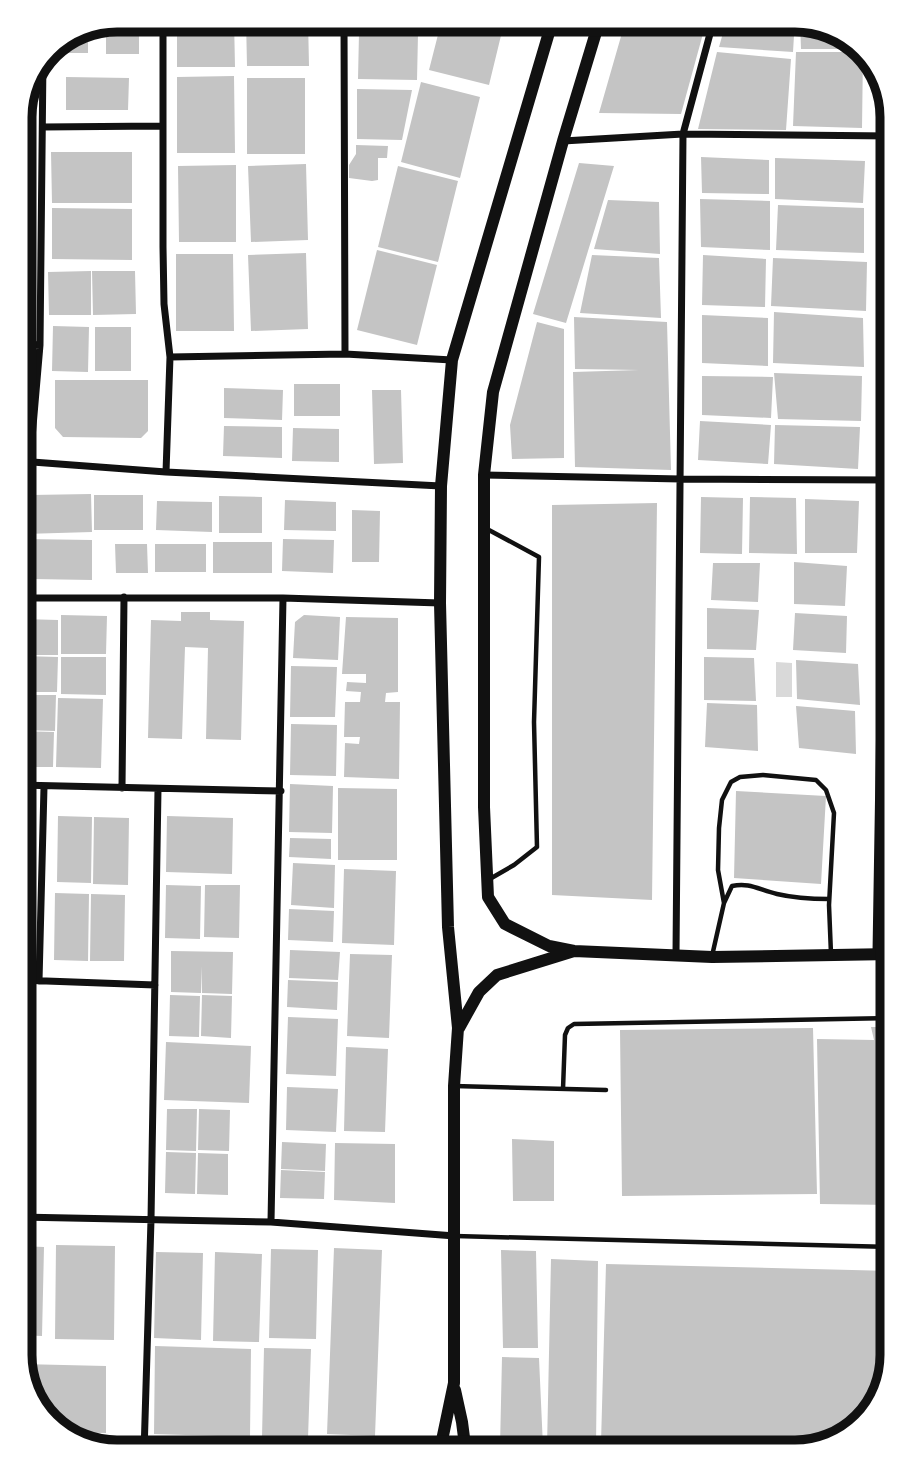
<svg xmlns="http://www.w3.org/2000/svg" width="911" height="1472" viewBox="0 0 911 1472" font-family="'Alegreya Sans',sans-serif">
<rect width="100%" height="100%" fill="#fff"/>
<path fill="#d9d9d9" d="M776,662L792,663V697H776Z"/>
<path fill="#c4c4c4" d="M116,19H139V54H106V23Z
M177,19H234L235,67H177Z
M246,19H308L309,66H247Z
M358,19H410V29L358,28Z
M442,19H505L489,85L429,70Z
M626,19H707L681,114L599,113Z
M727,19H795L793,52L719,47Z
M800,19L849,36L860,49H801Z
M88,31V53H55L56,44Z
M359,33L418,34L417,80L358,79Z
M717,52L791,59L786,130L698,129Z
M796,52H863L862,128L793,126Z
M234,76L235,153H177V77Z
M66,77L129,78L128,110H66Z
M247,78H305V154H247Z
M421,82L480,97L460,178L401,162Z
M357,89L412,90L402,140L357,139Z
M356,145L388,146L387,158H378V180L372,181L349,178V165L356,154Z
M51,152H132V203H52Z
M701,157L769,160V194L702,193Z
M775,158L865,161L863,203L775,199Z
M579,163L614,166L566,323L533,314Z
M306,164L308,240L251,242L248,166Z
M236,165V242H179L178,166Z
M398,166L458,181L438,262L378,247Z
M700,199L770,201V250L701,247Z
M608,200L659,202L660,254L594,249Z
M778,205L864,208V253L776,250Z
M52,208L132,209V260L52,259Z
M377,250L437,265L417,345L357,330Z
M306,253L308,329L251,331L248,255Z
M176,254H233L234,331H176Z
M592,255L659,258L661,318L580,313Z
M703,255L766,259L765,307L702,305Z
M773,258L867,262L866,311L771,306Z
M91,271V315H49L48,272Z
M92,271H135L136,314L93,315Z
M774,312L863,318L864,367L773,363Z
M702,315L768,318V366L702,363Z
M574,317L667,322L671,470L575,467L573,372L639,370L575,369Z
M537,322L564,329V458L512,459L510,425Z
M53,326L89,327L88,372L52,371Z
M95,327H131V371H95Z
M774,373L862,376L861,421L778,419Z
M702,376L773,377L771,418L702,415Z
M55,380H148V431L141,438L63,437L55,428Z
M294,384H340V416H294Z
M224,388L283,390L282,420L224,418Z
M372,390H401L403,463L374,464Z
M700,421L771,425L768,464L698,460Z
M775,425L860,427L858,469L774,464Z
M224,426L282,427V458L223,456Z
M293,428L339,429V462L292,461Z
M91,494L92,532L24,534V505L31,495Z
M94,495H143V530H94Z
M219,496L262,497V533H219Z
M701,497L743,498L742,554L700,553Z
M750,497L796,498L797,554L749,553Z
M805,499L859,501L857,553H805Z
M285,500L336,502V531L284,530Z
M157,501L212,502V532L156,530Z
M657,503L652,900L552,895V505Z
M352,510L380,511L379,562H352Z
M25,539L92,540V580L33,579L24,573Z
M283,539L334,540L333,573L282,571Z
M213,542H272V573H213Z
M115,544H147L148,573H116Z
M155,544H206V572H155Z
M794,562L847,566L845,606L794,604Z
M713,563H760L758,602L711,600Z
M707,608L759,610L756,650L707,649Z
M181,612H210V620L244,621L241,740L206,739L208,648L185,647L182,739L148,738L151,620L181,621Z
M795,613L847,616L846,653L793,650Z
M61,615L107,616L106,654H61Z
M304,615L340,617L338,660L293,658L295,622Z
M346,617L398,618V692L386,693L385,702H400L399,779L344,777L345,743L359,744L360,737H344L345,702H360L361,692L346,691L347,682L366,683V674H342Z
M22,619L58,620V655H22Z
M22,656L58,657L57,692H21Z
M61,657H106V695L61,694Z
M704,657L754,658L756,701L704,700Z
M796,660L858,664L860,705L797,699Z
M291,666L337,667L335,717H290Z
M20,695H56L55,731L20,730Z
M58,698L103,699L101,768L56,767Z
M707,703L757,705L758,751L705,747Z
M796,706L855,711L856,754L799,748Z
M291,724L337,725L336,776L290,775Z
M19,731L54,732L53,767H19Z
M290,784L333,786L332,833L289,832Z
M338,788L397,789V860H338Z
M736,791L826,796L821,884L734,878Z
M58,816L92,817L91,883L57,882Z
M167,816L233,818L232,874L166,872Z
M94,817L129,818L128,885L93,884Z
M290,838L331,839V859L289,857Z
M293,863L335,865L334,908L291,905Z
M344,869L396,871L394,945L342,943Z
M166,885L201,886L200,939L165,938Z
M205,885H240L239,938L204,937Z
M55,893L89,894L88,961L54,960Z
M91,894L125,895L124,961H90Z
M289,909L334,911L333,942L288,940Z
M290,950L340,952L338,980L289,978Z
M171,951L233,952L232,994L202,993V966L201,993L171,992Z
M350,954L392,955L389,1038L347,1036Z
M288,980L338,982L337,1010L287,1007Z
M170,995L200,996L199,1037L169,1036Z
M202,995L232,996L231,1038L201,1036Z
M288,1017L338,1019L336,1076L286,1074Z
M871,1027H892V1205L820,1204L817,1039L874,1040Z
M813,1028L817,1194L622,1196L620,1030Z
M166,1042L251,1046L249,1103L164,1100Z
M346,1047L388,1049L385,1132L344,1131Z
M287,1087L338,1089L336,1132L286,1130Z
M167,1109H197L196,1151L166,1150Z
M199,1109L230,1110L229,1151L198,1150Z
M512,1139L554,1141V1201H513Z
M282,1142L326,1144L325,1171L281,1169Z
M335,1143L395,1144V1203L334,1200Z
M166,1152L196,1153L195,1194L165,1193Z
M198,1153L228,1154V1195L197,1194Z
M281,1170L325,1172L324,1199L280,1198Z
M56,1245L115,1246L114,1340L55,1339Z
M19,1246L44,1247L42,1336L19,1335Z
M334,1248L382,1250L375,1436L327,1434Z
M271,1249L318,1250L316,1339L269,1338Z
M501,1250L536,1251L538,1348H503Z
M156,1252L203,1253L201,1340L154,1338Z
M215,1252L262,1254L259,1342L213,1341Z
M551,1259L598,1261L596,1447H547Z
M606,1264L892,1271V1356L879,1405L838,1443L800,1451L601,1443Z
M155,1346L251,1349L250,1437L154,1434Z
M264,1348L311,1349L308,1438L262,1437Z
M502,1357L539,1358L543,1447H500Z
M21,1364L106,1366V1433L58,1432L29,1399Z"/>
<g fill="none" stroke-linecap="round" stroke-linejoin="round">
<path stroke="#111" stroke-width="4.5" d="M487,529L539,557L534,722L537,847L514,865L488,880
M724,903L718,870L719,828L722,800L731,782L740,777L763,775L816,780L826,790L834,813L829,905L831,954
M712,956L724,903L732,886C750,882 759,890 777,894C794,898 811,899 829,899
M454,1086L606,1090
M563,1089L565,1035L568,1028L574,1024L892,1018
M455,1236L892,1247"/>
<path stroke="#111" stroke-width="7" d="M163,19V247L164,304L170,357L166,472
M344,19L345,354
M43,127L161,126
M563,141L683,134L892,136
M19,344L40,345
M170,357L345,354L452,360
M19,461L166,472L441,486
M19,472L32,438L40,345L43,59
M484,475L681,479L892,480
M19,598H283L440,603
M19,785L281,791
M122,788L124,597
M876,953L882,587L884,85
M676,955L683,134L714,19
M19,980L155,985
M39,981L44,787
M19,1217L271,1222L455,1236
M271,1222L283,598
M144,1453L151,1220L158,789"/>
<path stroke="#111" stroke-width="12" d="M600,19L563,141L493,392L484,475V807L488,897L505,924L549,946L574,951L712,957L892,954
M459,1028L479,992L497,975L574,951
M455,1390L462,1422L466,1453
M438,1453L441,1445L454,1383V1086L458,1028L448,927L440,603L441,486L452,360L553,19"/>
</g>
<path d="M0 0H911V1472H0ZM117 32H795A85 85 0 0 1 880 117V1355A85 85 0 0 1 795 1440H117A85 85 0 0 1 32 1355V117A85 85 0 0 1 117 32Z" fill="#fff" fill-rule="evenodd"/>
<path fill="none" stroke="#111" stroke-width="9" d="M117 32H795A85 85 0 0 1 880 117V1355A85 85 0 0 1 795 1440H117A85 85 0 0 1 32 1355V117A85 85 0 0 1 117 32Z"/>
</svg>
